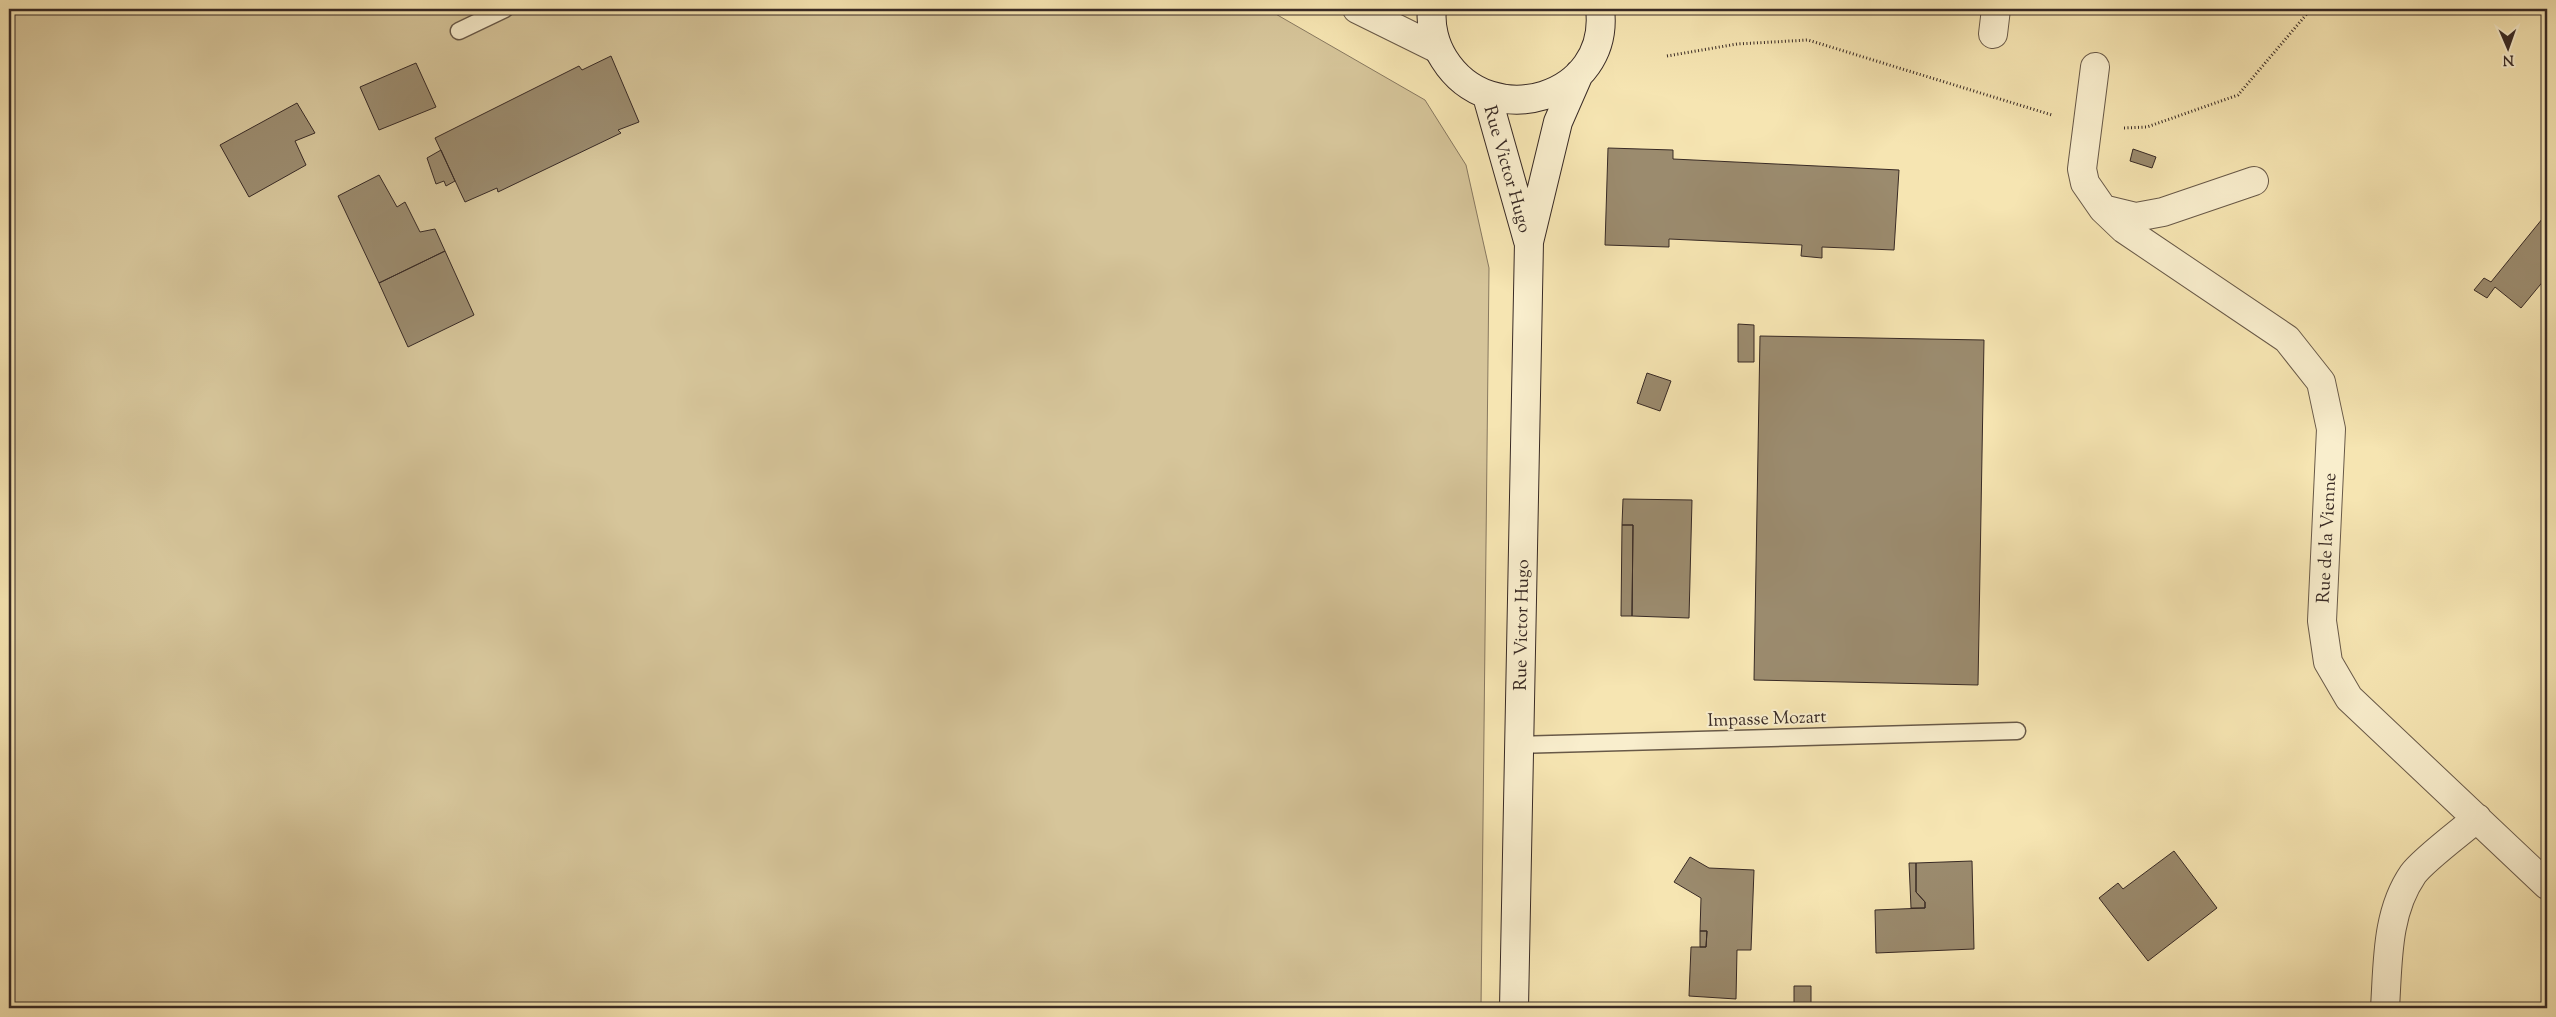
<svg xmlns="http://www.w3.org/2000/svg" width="2556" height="1017" viewBox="0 0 2556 1017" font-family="'Sorts Mill Goudy',serif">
<rect width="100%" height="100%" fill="#f6e5b2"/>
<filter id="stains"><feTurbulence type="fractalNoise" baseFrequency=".004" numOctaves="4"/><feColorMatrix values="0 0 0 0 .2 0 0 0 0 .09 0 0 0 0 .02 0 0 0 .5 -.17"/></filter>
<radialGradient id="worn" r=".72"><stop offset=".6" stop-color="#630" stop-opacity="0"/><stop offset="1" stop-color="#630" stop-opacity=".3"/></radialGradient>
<path fill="#d6c59a" stroke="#877860" d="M9,9H1267L1425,100L1466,165L1489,268L1481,1008H9Z"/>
<path fill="#9b8b6e" stroke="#382a25" d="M611,56L639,122L618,130L621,133L498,192L497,188L465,202L435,138L579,66L582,70Z
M416,63L436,107L379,130L360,87Z
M297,103L315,133L295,141L306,165L249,197L220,145Z
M1608,148L1673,150V159L1899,170L1894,250L1822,247V258L1801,256L1802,245L1669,239V247L1605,245Z
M2133,149L2156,157L2152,168L2130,161Z
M441,150L455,181L446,186L444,181L436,184L427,158Z
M379,175L397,207L405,202L420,232L435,229L445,251L379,283L338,196Z
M2547,213V280L2545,279L2521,308L2495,287L2487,298L2474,290L2484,278L2491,282Z
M445,251L474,315L408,347L379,283Z
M1738,324L1754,325V362H1738Z
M1760,336L1984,340L1978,685L1754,680Z
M1647,373L1671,381L1660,411L1637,403Z
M1623,499L1692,500L1689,618L1632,616L1633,525H1622Z
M1622,525H1633L1632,616H1621Z
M2174,851L2217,908L2148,961L2099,898L2118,883L2123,889Z
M1690,857L1709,868L1754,870L1751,950H1737L1736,999L1689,996L1691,947H1706L1707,931H1700L1701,898L1674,882Z
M1972,861L1974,949L1876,953L1875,910L1925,908V902L1916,892V863Z
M1909,863H1916V892L1925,902V908H1911Z
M1700,931H1707L1706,947H1700Z
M1794,986H1811V1008H1794Z"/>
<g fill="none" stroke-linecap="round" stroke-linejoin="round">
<g stroke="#685948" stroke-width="19">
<path id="lane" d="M459,31L505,9
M1519,745L2017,731"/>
</g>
<g stroke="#685948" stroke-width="30">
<path id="street" d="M1357,9L1438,49
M1993,34L1996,9
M2095,67L2082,169L2085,183L2103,209L2136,217L2163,212L2254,181
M2103,209L2124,229L2287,339L2321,382L2331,429L2322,621L2328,662L2349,698L2547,885
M2385,1008C2388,963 2386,913 2413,874C2424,859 2461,832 2477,818"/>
</g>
<g stroke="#382a25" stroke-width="30">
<path id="secondary" d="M1432,9C1430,26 1435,45 1444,59C1491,134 1611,98 1600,9
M1487,96L1528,241
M1514,1008L1529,242L1558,122L1579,74"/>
</g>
<path stroke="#382a25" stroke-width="3" stroke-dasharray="1 2.5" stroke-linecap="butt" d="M1667,56L1737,44L1808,40L2052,115
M2124,128L2147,127L2238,95L2311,9"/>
<use href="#lane" stroke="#f9eecd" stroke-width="16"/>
<use href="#street" stroke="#f9eecd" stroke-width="28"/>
<use href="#secondary" stroke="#f9eecd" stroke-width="28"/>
</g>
<g text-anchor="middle" stroke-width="4" stroke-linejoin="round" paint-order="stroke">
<g font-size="18" fill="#382a25" stroke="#f9eecd">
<text transform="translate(1508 169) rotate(74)" y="6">Rue Victor Hugo</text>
<text transform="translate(2326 538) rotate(-87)" y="6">Rue de la Vienne</text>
<text transform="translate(1521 625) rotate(-89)" y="6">Rue Victor Hugo</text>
<text transform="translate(1767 718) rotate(-2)" y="6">Impasse Mozart</text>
</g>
</g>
<rect width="2556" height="1017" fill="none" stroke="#f6e5b2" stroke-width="30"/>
<rect x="10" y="10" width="2536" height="997" fill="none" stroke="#382a25" stroke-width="2.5"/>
<rect x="15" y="15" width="2526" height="987" fill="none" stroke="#382a25"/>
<g transform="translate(2508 48) rotate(178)" stroke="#f9eecd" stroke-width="4" paint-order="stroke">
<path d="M0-4L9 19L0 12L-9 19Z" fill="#382a25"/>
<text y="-8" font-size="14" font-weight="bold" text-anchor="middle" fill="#382a25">N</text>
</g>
<rect width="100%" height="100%" filter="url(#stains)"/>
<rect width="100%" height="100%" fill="url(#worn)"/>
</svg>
